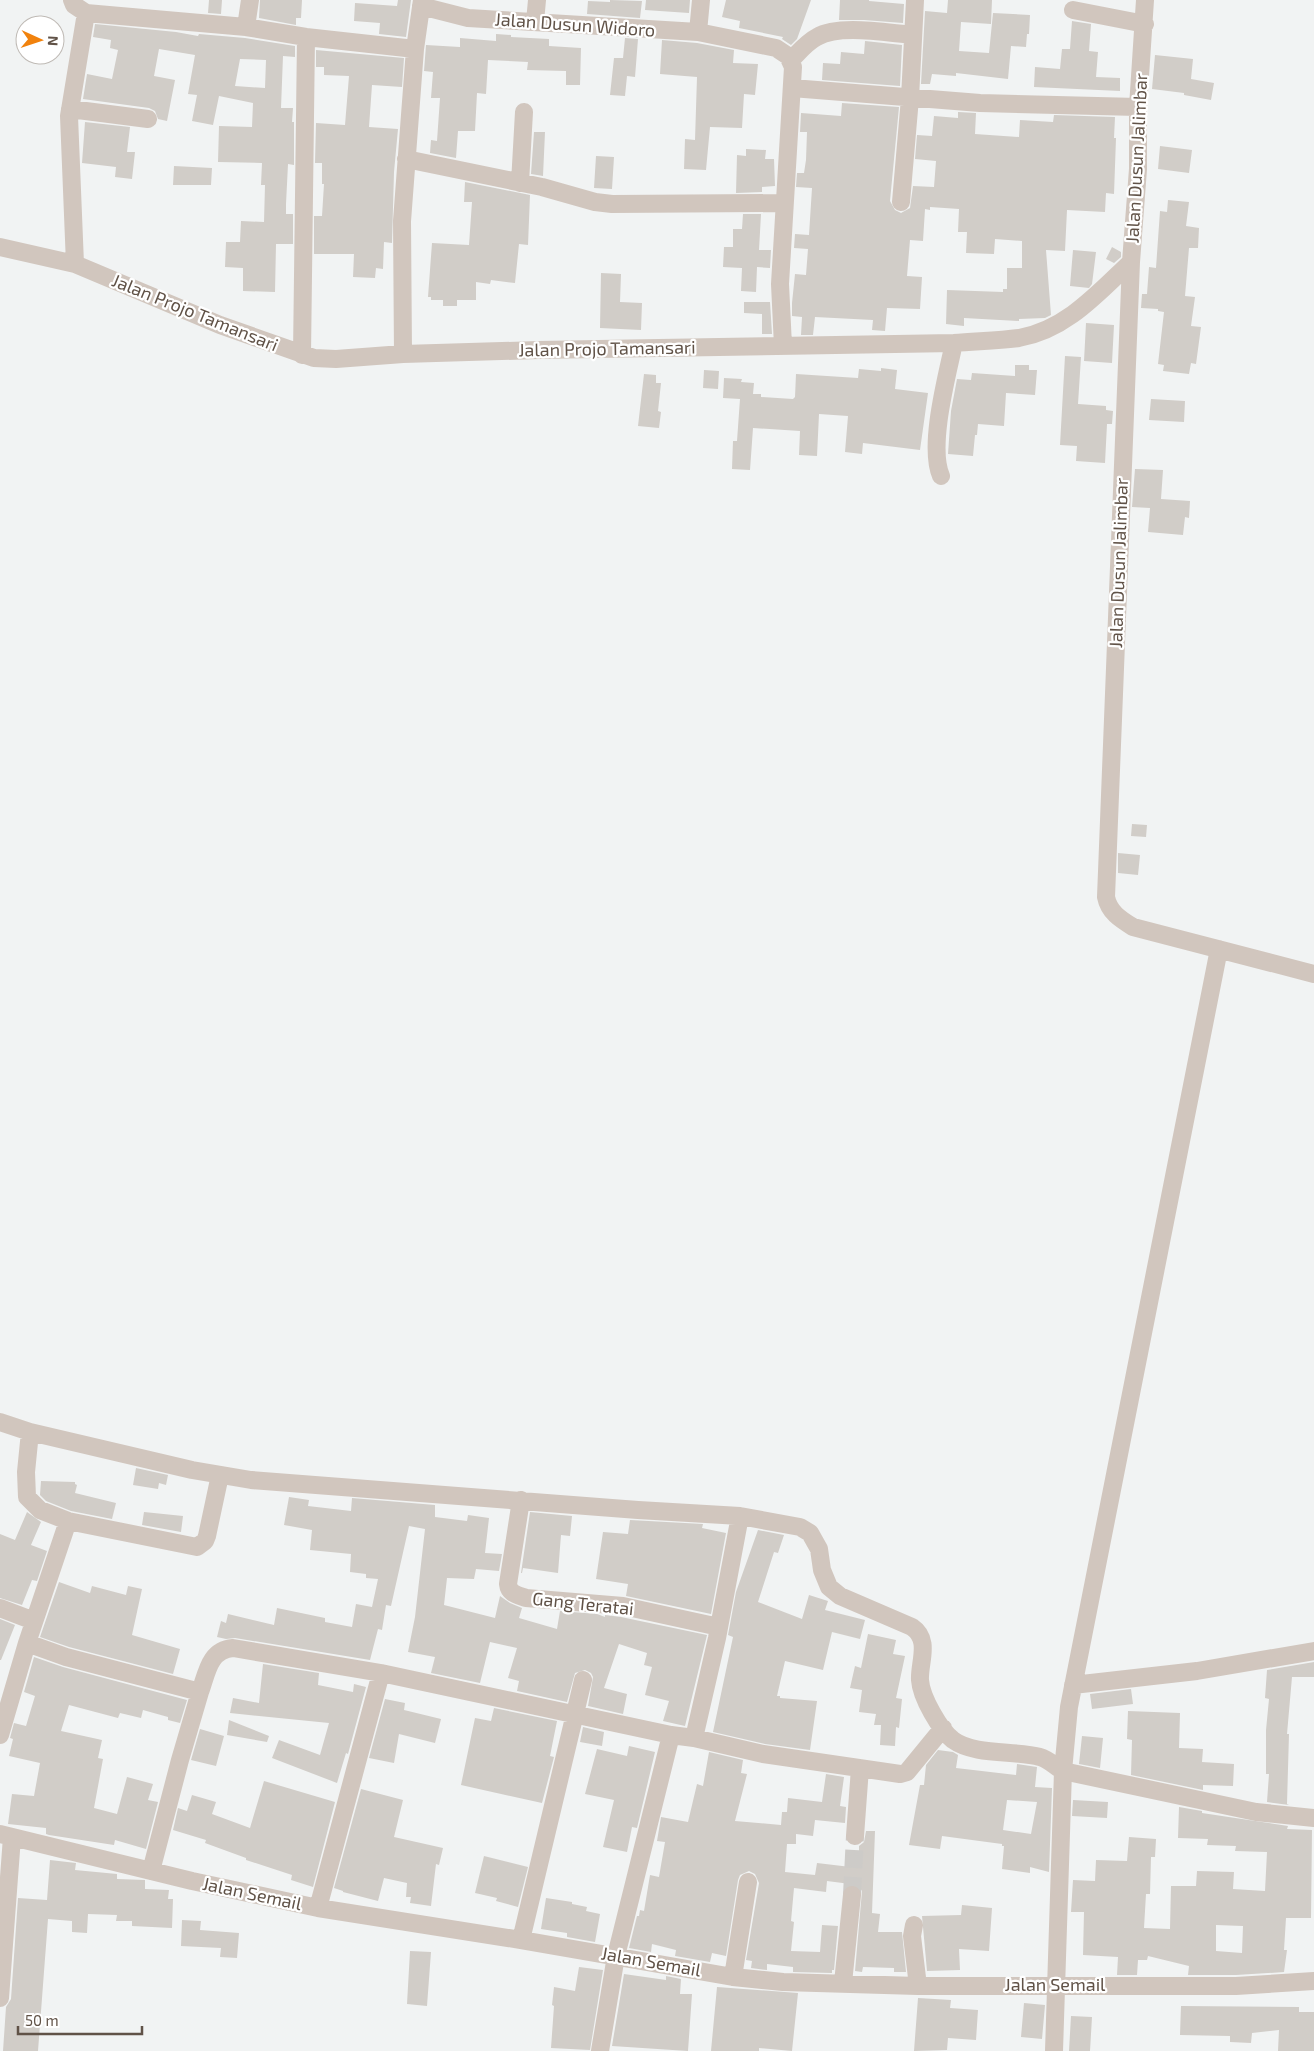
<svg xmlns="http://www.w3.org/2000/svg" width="1314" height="2051" viewBox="0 0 1314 2051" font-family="'Exo 2',sans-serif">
<rect width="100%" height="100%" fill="#f1f3f3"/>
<path fill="#d1cdc8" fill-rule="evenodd" d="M209,0H222L221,14L208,13Z
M260,0H302L301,18H296V25L259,18Z
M398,0H411L406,37L379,34L380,23L354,21L355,3L397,6Z
M610,0L642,1L640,18L587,14L588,1L610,2Z
M646,0H690L689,13L645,10Z
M726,0H811L797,39L791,45L782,39L783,37L739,28L740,21L722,17Z
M840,0H869V1L904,4L903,23L864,20H839Z
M948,0H992L991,24L961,22L959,51L989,53L993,13L1030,15L1029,34H1027L1026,47L1011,46L1008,79L956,73V76L932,74L930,84H921L925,11L947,13Z
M1072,21L1091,24L1089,51L1098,52L1096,77L1120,78V91L1034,87L1035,67L1060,69L1062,49H1070Z
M95,24L176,32L198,36L199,34L245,38L295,46V57L283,56L281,108H293L292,122H294V165L288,164L286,204V214H293V244H276L275,292L243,291V268L225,267L226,242H240L241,221L264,222L265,185H261L262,163L218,162L219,126L252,127L253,103L219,96L213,125L192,121L197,95L188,94L195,55L159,49L154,76L175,80L167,121L158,119L155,111L149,108L83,99L87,74L112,79L118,50L110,48L111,40L93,37ZM240,59L266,60L265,88L235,86Z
M496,34L511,35V37L549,39V46L581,48L580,85H566V71L527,70L528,62L488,60L486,94L477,93L475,131H458L456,158L430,153L431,140L437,141L440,98H431L433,72L424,71L426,45L460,47V38L496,41Z
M625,38L638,39L635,77L627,76L625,96L610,95L614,58H623Z
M662,40L697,43L734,50L733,63L758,64L755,95L744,94L742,128L710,127L706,170L684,169L685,139L695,140L697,77L660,74Z
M865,41L902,45L900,86L822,80L823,63L840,64L841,52L864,54Z
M316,50L404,58L402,87L372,85L369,127L398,129L394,172L392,243L384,242L383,269L376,268L375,278L353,277L354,254H314V216H322L324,184H322V163H315L316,123L345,125L349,76L324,75V67H316Z
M1155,55L1193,59L1191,79L1214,83L1211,100L1184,95V93L1152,89Z
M842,103L899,107L890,201L895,210L901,213L910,208L913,186L934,187L936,161L915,159L917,135L932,136L934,116L958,118V112L976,113L975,134L1019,137L1020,120L1053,122L1054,115L1115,117L1114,138H1116L1114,194L1106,193L1105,212L1067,210L1065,251L1046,250L1051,315L1045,318L1019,319V321L964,318V326L946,324L947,290L1003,292V289H1007V268H1022V241L995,239L994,254L966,253L967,232H958L959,209L930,207V210L925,209L923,241L910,240L907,276L922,277L920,309L887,308L885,331L872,330L873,320L815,317L813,335H801L802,317L792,316V303L795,274L806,275L808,249L794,248L795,234L809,235L812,188L796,187L797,173H804L806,160L807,132H800L801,113L841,116Z
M85,122L130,127L127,152H135L132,179L115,177L116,167L82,163Z
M534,132H545L543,176L531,174Z
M1160,146L1192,150L1189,173L1158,169Z
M746,149L766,150L765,159H774L775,186L762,187V192L736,193L737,155L746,156Z
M596,156L614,157L612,189L594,188Z
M174,166L212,168L211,185H173Z
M465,182L530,195L528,245L519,244L515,283L491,280L490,284L476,282V300H457V306H443V300H431V297H428L432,243L469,245L472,202H464Z
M1168,200L1189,202L1186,226L1199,228L1198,248H1189L1185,296L1195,297L1191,326L1201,327L1196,364L1191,363L1189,374L1163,371L1164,365L1158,364L1164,312L1158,311V309L1141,308L1142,294H1147L1149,267L1156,268L1160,211L1167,212Z
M743,214H761L759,250H771L770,268L757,267L756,292L741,291L742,268L723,267L724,247H733V229H742Z
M1112,247L1121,252V257L1114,263L1106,259Z
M1073,250L1096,252L1092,284L1089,288L1070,286Z
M601,273L621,274L620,302L642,303L641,330L600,328Z
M744,302H770L772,334H762V314L744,313Z
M1086,323L1114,325L1112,363L1084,361Z
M1065,356L1081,357L1078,404L1106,406V410L1113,411L1112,424H1107L1105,463L1076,461L1077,446L1060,445Z
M1015,365H1029V370H1037L1035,395L1006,393L1004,426L978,424L977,435H975L973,456L948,454L951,411L957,379L971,380L972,373L1015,376Z
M881,368L897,370L895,389L928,393L920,450L863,443L862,454L845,452L848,416L819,414L817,456L799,455L800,431L753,428L750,470L732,469L733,441H737L740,399L723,398L724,378L742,379L741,382L754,383L753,394H761V397L793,399L795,397L796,374L858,378L859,369L881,371Z
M704,370L719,371L718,389L703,388Z
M644,374L656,375V383H661L658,411L661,412L659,428L638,426Z
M1151,399L1185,401L1184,422L1149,420Z
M1135,469L1163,470L1161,499L1190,501L1189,518L1185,517L1183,535L1148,532L1150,508L1132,507Z
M1132,824L1147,825L1146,837L1131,836Z
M1118,853L1140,855L1138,875L1118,873Z
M136,1468L168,1475L166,1485L159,1483L158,1489L133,1485Z
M41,1481L75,1482V1484L77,1485L75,1493L116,1503L112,1519L71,1511L46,1501L40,1495Z
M289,1497L309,1500L308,1506L351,1511L352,1498L435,1505V1517L467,1521L468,1515L489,1518L485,1553L502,1554L499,1571L476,1569L474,1579L447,1578L444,1605L495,1618L500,1596L510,1603L522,1608L519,1618L557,1629L560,1611L597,1614L605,1617V1615L621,1617L707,1635L685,1726L663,1721L669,1701L645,1695L652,1667L644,1665L647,1653L619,1644L604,1688L627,1694L623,1714L588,1706L593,1677L591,1673L585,1670L575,1673L567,1702L517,1691L519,1681L508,1678L517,1648L490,1642L480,1683L431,1673L435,1657L408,1652L415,1617L425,1529L409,1526L391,1606L386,1605L382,1630L378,1629L370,1660L235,1638L226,1639L217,1637L221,1621L226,1623L228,1614L274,1625L277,1608L325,1618V1622L352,1627L356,1604L372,1607L378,1579L366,1578V1574L350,1572L351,1554L310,1550L312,1530L284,1525Z
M27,1512L41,1522L31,1545L47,1551L37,1581L32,1580L22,1605L0,1598V1534L15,1540Z
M144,1512L183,1516L181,1532L142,1525Z
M530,1512L572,1516L570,1536L561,1535L558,1573L523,1568L522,1573H521Z
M630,1520L703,1524L702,1528L726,1533L711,1614L626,1596L628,1584L596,1579L603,1532L628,1534Z
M758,1530L784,1535L778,1553L774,1552L758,1602L802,1619L809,1595L828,1601L825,1610L865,1620L860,1639L832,1632L823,1670L785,1661L777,1696H780V1698L817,1701L810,1750L765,1744L713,1732L733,1637L728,1635L736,1592Z
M59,1582L90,1593L92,1586L126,1595L128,1586L142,1589L132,1635L180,1649L173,1674L69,1647L40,1637Z
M0,1619L15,1625L1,1660H0Z
M868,1634L896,1640L893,1654L905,1656L896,1698L902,1699L899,1728L896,1727L895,1746L880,1745L881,1725H874L876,1714L859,1712L862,1690L850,1688L855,1666L861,1668Z
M34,1657L63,1667L187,1700L180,1723L168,1720V1717L143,1710L141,1718L120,1713L118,1718L69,1705L61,1731L102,1740L98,1758L103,1759L94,1808L117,1814L127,1777L153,1784L148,1800L158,1802L146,1849L115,1840L114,1845L49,1835L46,1834V1828L8,1824L12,1794L34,1796L40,1763L9,1756L13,1739L10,1738L14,1723L26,1726L35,1696L24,1692Z
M1314,1662V1677H1292L1287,1734H1289L1287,1804L1289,1805L1267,1802L1269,1774H1266V1730L1269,1699L1265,1698L1267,1670Z
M263,1664L319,1673L318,1685L353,1692L354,1684L366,1687L348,1754L346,1753L337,1783L272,1758L279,1740L320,1755L329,1723L230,1713L233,1698L259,1703Z
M1131,1689L1133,1704L1092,1709L1090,1694Z
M385,1699L405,1703L404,1710L441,1719L435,1743L399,1734L394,1763L369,1758Z
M494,1708L557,1721L550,1756L554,1757L542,1803L461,1785L475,1718L491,1721Z
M1128,1711L1180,1713L1179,1748L1203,1749L1202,1762L1234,1764L1233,1786L1203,1785V1790L1131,1775L1132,1740L1127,1739Z
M229,1720L269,1736L267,1742L227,1735Z
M583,1727L604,1732L602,1746L580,1742Z
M200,1729L224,1736L216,1766L191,1760Z
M1082,1736L1103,1738L1100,1768L1079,1764Z
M629,1746L655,1752L637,1828L632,1827L627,1852L603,1847L614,1800L585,1794L597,1749L627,1756Z
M938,1750L953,1752L958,1755L956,1768L1016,1775L1017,1764L1037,1767L1035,1787L1052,1788L1049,1872L1030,1867V1873L1002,1869L1004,1846H1002V1844L942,1836L940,1849L909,1845L920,1785H924L926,1765ZM1007,1800L1037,1802L1031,1834L1003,1830Z
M709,1752L743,1760L741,1773L747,1774L735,1821L781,1825L782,1812H787L788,1798L822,1802L826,1774L844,1777L840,1806L846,1807L845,1823L815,1820L813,1836L796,1834V1844H787L785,1872L815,1875L817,1863L859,1868V1846L864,1842L866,1831H875L872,1913L880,1914L878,1932H902L906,1972H894V1968L863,1967L862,1972L855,1971L862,1891L858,1885L827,1881L826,1892L794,1888L791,1921L794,1922L791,1951L820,1952L822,1925L838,1926L834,1970H832V1973L793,1972V1967L767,1964V1970L751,1968L752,1961L746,1960L759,1883L755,1874L749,1871L740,1875L738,1880L726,1956L712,1953L710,1962L675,1956L676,1950L652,1944L651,1952L629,1948L637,1916H639L640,1910L644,1911L650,1875L659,1877L665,1842L657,1841L661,1817L688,1822L697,1784L703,1786Z
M264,1781L335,1802L313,1887L291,1880L292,1875L246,1860V1858L205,1843L206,1840L173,1830L178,1808L187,1811L192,1795L216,1802L212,1814L250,1828Z
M361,1789L403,1800L394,1837L443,1848L439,1865L436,1864L431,1906L410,1903L411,1897H406L407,1883L384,1878L378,1901L343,1892V1891L334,1888Z
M1073,1800L1108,1802L1107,1818L1072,1816Z
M1179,1807L1202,1811V1813L1288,1826L1287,1829L1312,1830L1311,1918H1286L1284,1950H1287L1284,1972L1236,1975H1188L1189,1966L1148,1956L1147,1960H1138L1137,1975H1117L1118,1957L1083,1955L1084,1912H1071L1073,1880L1095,1881L1096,1860L1127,1861L1129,1837L1156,1839L1155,1857H1151L1150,1894H1146L1144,1928L1170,1929L1171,1886H1196L1197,1871L1234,1872L1233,1889L1265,1891L1267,1852L1235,1851L1236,1846L1207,1845L1208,1839L1178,1838ZM1216,1925L1243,1926L1242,1953L1216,1951Z
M484,1856L528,1867L518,1907L496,1901L497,1898L475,1893Z
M50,1860L76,1863L75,1870L117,1874V1879L145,1880V1889L169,1890L168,1899H173L172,1928L132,1926V1921H116L117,1915L88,1914L87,1933L72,1932V1921L48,1919L38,2051H3L6,2007L11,1999L18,1898L47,1900Z
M546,1898L572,1902V1904L587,1907L586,1911L600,1914L595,1942L567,1937V1933L541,1929Z
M962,1905L992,1908L989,1951L959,1949L960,1970L927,1971L922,1916L961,1915Z
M182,1920L201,1921L200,1930L239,1933L237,1958L220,1957L221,1948L181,1946Z
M410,1951L431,1952L427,2006L407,2004Z
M579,1967L603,1970L590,2050L551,2048L554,2006L552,2005L554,1987L575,1991Z
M624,1974L666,1980V1976L681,1979L680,1994H692L688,2051L612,2046Z
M717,1987L798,1993L792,2051L759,2048V2051H711Z
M918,1998L951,2000L950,2008L978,2010L976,2040L948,2038L947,2050L914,2051Z
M1024,2003L1045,2005L1042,2039L1021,2037Z
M1181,2006L1299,2007V2012H1314V2051H1278L1279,2030L1252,2033L1251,2043L1230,2042V2036L1180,2035Z
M1071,2016L1092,2017L1090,2051H1069Z"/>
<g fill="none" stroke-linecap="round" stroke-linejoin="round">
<path stroke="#cdcbc8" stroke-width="18" stroke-dasharray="18 9" stroke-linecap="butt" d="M852,1895L855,1836"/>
<path stroke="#d1c6be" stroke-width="18" d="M72,0L74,5L86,13L246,27L306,37L415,49L422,0
M1145,0L1138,107V169L1131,262L1106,897C1109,912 1120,919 1133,927L1314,974
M421,6L468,18L698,32L701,0
M1073,10L1145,24
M535,22L537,0
M246,27L250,0
M698,32L776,48L788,56L793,67L780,284L783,346
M791,60C799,52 807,42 817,37C839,24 887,33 913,35
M792,88L980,103L1138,107
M70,109L148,119
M406,159L542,187L595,202L612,204L784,203
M520,183L524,112
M901,202L910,98L915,0
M0,247L75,264L220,325L314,358L336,359L403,354L538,350L954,343C975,341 997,341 1019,338C1066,330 1098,293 1131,262
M75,264L69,116L86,13
M403,354L402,221L415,49
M302,355L306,37
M941,476C928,446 947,376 954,343
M0,1422L30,1432L192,1470L251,1480L638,1510L740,1516L800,1527L810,1533L819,1549L822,1570L829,1587L840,1596L912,1627C931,1640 919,1662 920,1680C921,1697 940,1730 953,1740C975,1756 1015,1750 1040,1757C1048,1759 1056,1767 1063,1771L1256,1812L1314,1818
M30,1432L26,1472L27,1497L40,1510L68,1521L197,1547L205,1541L207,1536L220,1475
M521,1500L508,1584C509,1594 518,1595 526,1598L623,1606L719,1627
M0,1608L34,1621
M27,1643L68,1521
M1073,1685L1197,1671L1314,1651
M0,1735L27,1643L66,1657L200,1692C207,1673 209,1650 233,1648L381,1673L671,1735L694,1738L763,1754L900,1774L907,1772L943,1728
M694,1738L717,1638L740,1516
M0,1834L192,1881L318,1908L521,1940L733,1977L783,1982L918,1986H1236L1314,1981
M855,1836L860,1768
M151,1871L180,1760L200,1692
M318,1908L381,1673
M914,1925L912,1936L918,1986
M521,1940L583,1680
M733,1977L748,1882
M843,1983L852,1895
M0,1998L12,1837
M600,2051L616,1956L671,1735
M1054,2051L1063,1771L1069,1707L1219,949"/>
</g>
<g text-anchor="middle" stroke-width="4.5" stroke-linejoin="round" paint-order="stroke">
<g font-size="18" fill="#605247" stroke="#fff">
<text transform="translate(575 25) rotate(4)" y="6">Jalan Dusun Widoro</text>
<text transform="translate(1137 158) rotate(-87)" y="6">Jalan Dusun Jalimbar</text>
<text transform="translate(195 313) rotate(22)" y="6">Jalan Projo Tamansari</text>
<text transform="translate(607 349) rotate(-1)" y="6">Jalan Projo Tamansari</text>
<text transform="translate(1119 563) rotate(-88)" y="6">Jalan Dusun Jalimbar</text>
<text transform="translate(583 1604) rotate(6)" y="6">Gang Teratai</text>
<text transform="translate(252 1894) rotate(12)" y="6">Jalan Semail</text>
<text transform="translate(651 1962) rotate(10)" y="6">Jalan Semail</text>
<text x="1055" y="1991">Jalan Semail</text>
</g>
</g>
<g transform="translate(40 40) rotate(93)"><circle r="24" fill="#ffffff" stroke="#bfbab5"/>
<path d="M0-4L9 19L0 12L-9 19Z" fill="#f1820d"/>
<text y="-8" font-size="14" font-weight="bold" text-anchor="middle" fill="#605247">N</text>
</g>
<path d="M18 2026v8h124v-8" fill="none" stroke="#605247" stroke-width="2.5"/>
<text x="25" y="2026" font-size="15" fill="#605247" stroke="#ffffff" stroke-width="4" paint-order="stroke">50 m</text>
</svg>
